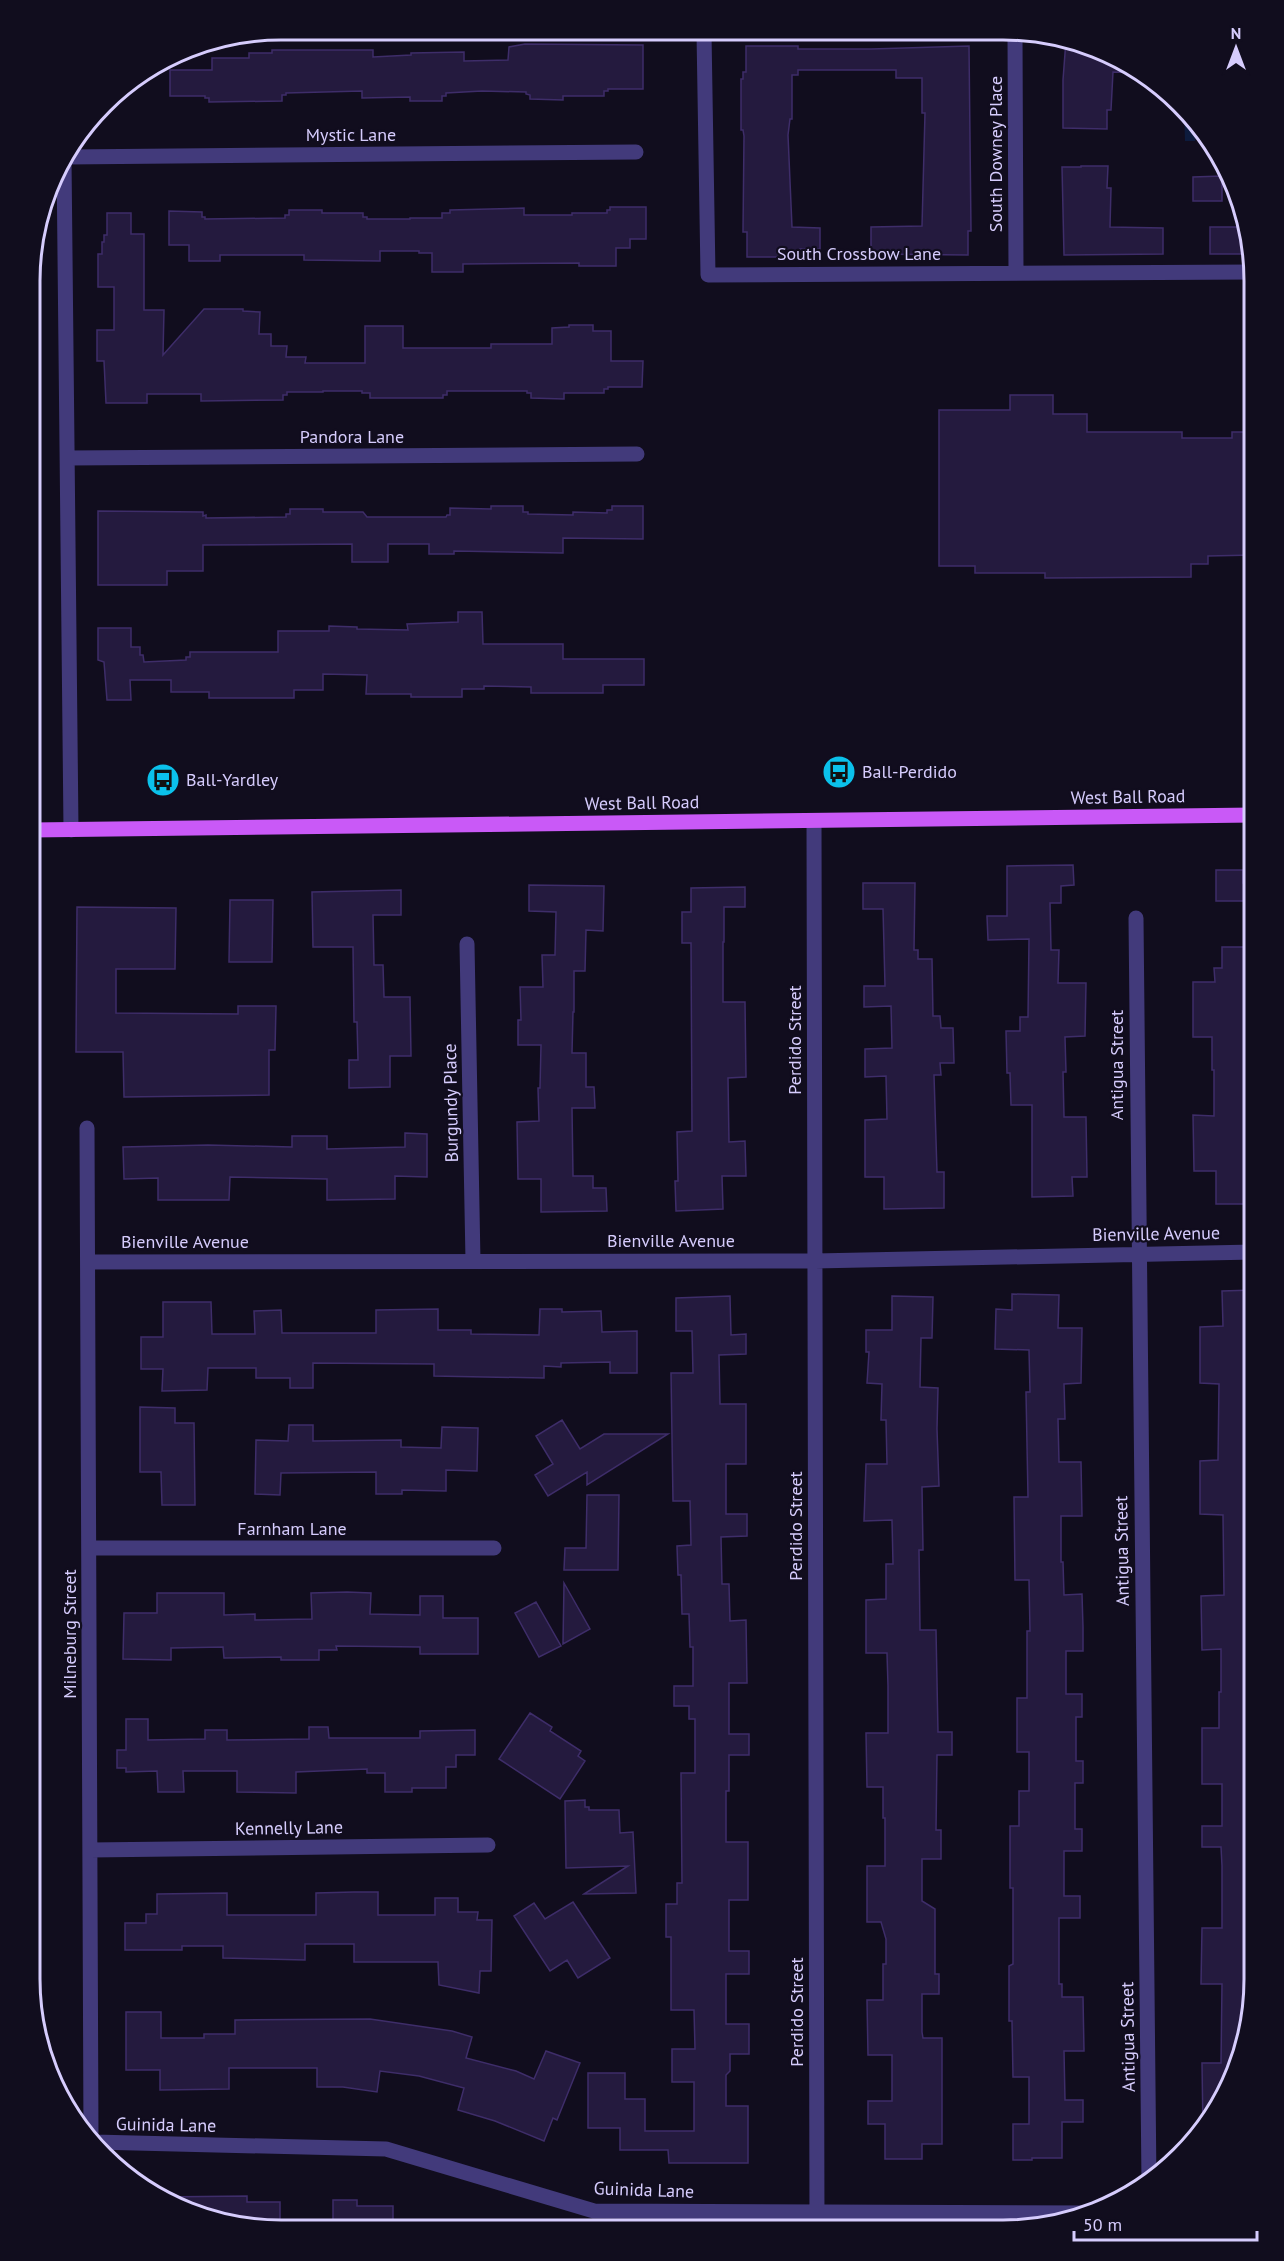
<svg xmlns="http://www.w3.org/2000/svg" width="1284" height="2261" viewBox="0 0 1284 2261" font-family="'PT Sans',sans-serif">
<rect width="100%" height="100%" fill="#110d1e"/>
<path fill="#0d1b3d" d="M1184,110L1199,127L1195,141H1185Z"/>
<path fill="#241a3e" stroke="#3e2d69" stroke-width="1.5" d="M1066,40L1114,56L1139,73L1113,72L1111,110H1107V129L1063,128V80Z
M525,44L643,45V89H608V91H604V96H563V100L530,99V95L526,94V92L482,91L446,93V96H442V101H410V97L362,98V91L286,93V95H282V101L209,102V98H205V96H170V70H212V58H249V53H272V50H373V57L411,55V53L464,52V61L508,60L509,47Z
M746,46H798V49H871L969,46L971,231H968V255L871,254V227L922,226L925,113H922V78H896V70H798V75H792V119H790L788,135L792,227L820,228V249H800V257H747V232H743L744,136L743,130H741V79H743V72H746Z
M1081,166H1108L1107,188H1111L1110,227L1163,228V254L1064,255L1062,167H1081Z
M1222,176V201H1193V177Z
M610,207H646V239H630V248H616V266H579V263L463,264V272H432V253H419V251H380V261L304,260V255H220V261H189V245H169V211L202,212V217H205V219L285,218V215H289V210H322V213H363V217H367V219H410V218H442V213H450V210L524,208V215H572V213H607V210H610Z
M107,213H131V234H144V310H164L163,355L204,309H243V311L260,312L259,334H271V346H287L286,357H306L305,363H365V326H403V348H491V344H552V328L569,327V325H593V331H611V361H643L642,387H608V389H604V393H564V399L531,398V393H527V391H447V395H443V398H370V393H362V391H323V392H287V395H283V400L201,401V394H147V403H106L104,361H97V330H114V287H98V254H102V242H104V235H107Z
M1210,227H1245L1250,254H1210Z
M1010,395H1053V414H1087V432H1182V438H1232V432H1254V555L1208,556V564H1191V577L1045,578V573H975V566H939V410H1010Z
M491,506H523V512H528V514L573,515V512L607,513V510H612V506H643V539L563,538V553L454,551V554H429V544H388V562H352V544L203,545V571H167V585H98V511L203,512V516L206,515V518L286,517V514H290V509H323V512H363L367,517H446L447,515H450V508L491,509Z
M458,612H482L483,644H563V659H644V685H603V693H531V687L484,686V689H462V697H411V694H366L367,675L323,674V690H294V698H209V692H171V680H130L131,700H107L104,662L98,660V628H131V647H140V655H143L144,662L186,660V657H190V652H278V631H329V626L357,627V629L408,630L407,624L458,622Z
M1073,865L1074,885L1061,886V903H1050L1051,950H1059L1058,983H1086L1085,1036L1065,1037L1066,1072H1063L1064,1117H1086L1087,1177H1072L1073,1196L1032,1197V1105H1011L1010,1073H1007L1006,1031H1020V1017H1028L1029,939L988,940L987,916H1007V866Z
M1216,870H1243V883H1254V901H1216Z
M863,883H915L914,950H918V959H932L933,1016H940L941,1028H953L954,1063H940L941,1075H934L937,1172H944V1208L884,1209V1177H865V1120L887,1119L886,1076L865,1077V1049L892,1048L891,1006L864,1007V986H885L883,909H863Z
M529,885L604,886L603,931L586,930L585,971H574V1012H573L572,1053H586V1087H594L595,1108H572L573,1176H593V1188H606L607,1211L541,1212V1179H518L517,1122L539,1121L538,1088H540L541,1045H518V1020H521L520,987H543L542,955H555L556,912L529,911Z
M745,887V907H724V942H723V1002H745L746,1077L728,1078L729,1142L745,1141L746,1176H722L723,1209L676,1211L675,1181H678L677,1132L692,1131L691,943H682V912H691V888Z
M401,890V915H373L374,965H383L384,997H410L411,1056H390V1087L349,1088V1060H358L357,1022H354L353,947H313L312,892Z
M230,900H273L272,962H229Z
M77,907L176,908L175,969H116V1013L238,1014V1006H276L275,1050H269V1095L124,1097L123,1052H76Z
M1222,947H1254V1135H1247V1204H1216V1171H1194L1193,1115L1214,1116V1070H1212V1037H1193V982H1215L1214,968H1222Z
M405,1133L427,1134V1177L395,1176V1199L327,1200V1179L230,1177L229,1200H158V1178L124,1179L123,1147L208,1145L292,1147V1136H327V1149L405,1147Z
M1254,1290L1251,1425H1253L1254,1435L1253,1997L1241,2061L1203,2131L1202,2063H1221L1222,1984H1201L1202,1928H1222V1866L1221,1847H1202V1826H1222V1784H1202V1728H1219V1692H1221V1649L1202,1650L1201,1596L1224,1595L1223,1515L1200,1514V1461L1218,1460L1219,1384L1200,1383V1327L1223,1326L1222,1291Z
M1012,1294L1059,1295L1058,1328H1082L1081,1383L1064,1384L1065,1419H1058L1059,1462H1081L1082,1516H1061V1562H1063L1064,1595L1082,1594L1083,1627V1651H1066V1694H1082V1717H1076V1761H1083V1783H1075V1829H1082V1851H1064V1896H1080V1918H1059V1984H1062V1997H1083L1084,2051H1064L1065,2100H1083V2122H1062V2158H1032V2160H1013V2124H1029V2077H1013L1012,2021H1009V1966L1013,1964V1888H1010V1826H1019V1791H1029V1752H1017V1698H1027V1631H1030L1029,1580H1015L1014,1497H1028L1026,1392H1030L1029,1350L995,1349L996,1309L1012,1310Z
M730,1296L731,1335L746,1334V1354L719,1355L720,1404H746V1464H726V1514H747V1536L721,1537L722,1584H729L730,1621L746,1620L747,1683H729V1734H749V1755H729V1791H726V1842H748V1900H729V1951H749V1974H726V2024H749V2054H730V2071L726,2075V2106H748V2163H669L668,2150H620V2128H588V2073H625V2099H645V2131H694V2082H672V2049H695L694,2010H671V1937H666V1904H677V1883H682L681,1773H695V1719H689V1706H674V1686H693V1647H690L689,1614H682L681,1575H678L677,1546L691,1545L690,1501H673L671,1373H693L692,1331H676V1298Z
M892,1296L933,1297L932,1338H921L920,1387L938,1388L937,1429L939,1486L922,1487L923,1550H919L920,1630H936L938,1732H952V1755H937L936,1830H941V1859H922V1901L935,1909V1974H939V1994H922V2032L923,2038H942V2144H922V2159H885V2124H868V2101H892V2055H868L867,2000H883V1964H886V1939L881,1922H867V1866H885V1818H883V1787H867L866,1733H888V1686L887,1653H866V1600L886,1599V1564H893L892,1520L864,1521L866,1464H887L886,1420H881L882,1384L867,1383L869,1352H866V1330H892Z
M163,1302H211L212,1334H255L254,1311L281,1310L282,1333H376V1310L438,1309V1330H471V1334L539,1335L540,1309H562V1312L601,1311L602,1332L637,1331V1373H610V1362L561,1363V1367L544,1366V1378L434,1376V1364L313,1363V1388H290V1378H256V1368H208L207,1390L162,1391L163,1369H141V1337H163Z
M140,1407L175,1408V1423H194L195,1505H162L161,1472H140Z
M562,1420L580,1449L604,1434H668L587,1485V1472L548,1496L535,1475L553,1464L536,1436Z
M289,1425H313V1441L401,1440V1447L441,1448L442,1427L478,1428L477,1471L446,1470V1491L402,1490V1494H376V1472L281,1473L280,1495L255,1494L256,1440L288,1441Z
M587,1495H619L618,1570H564L565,1548H586Z
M564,1583L590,1629L563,1644Z
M347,1592L371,1593L370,1614L420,1615V1596H443V1618H478V1654H420V1647L336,1646L337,1650H319V1660H281V1657L224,1658L223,1647L171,1648V1660L123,1659L124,1613H157V1593H224V1615L255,1614V1620L312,1619L311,1593Z
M536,1602L561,1646L539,1657L515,1613Z
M530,1713L552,1727L550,1731L581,1751L578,1756L585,1761L560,1799L499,1759Z
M126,1719H148V1740L205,1739V1730H227V1740L309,1739V1727H328L329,1738H420V1731L475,1730V1755H456V1767H446V1788H412V1792H385V1773H367V1769L296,1772V1793L237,1792V1771H183L184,1792H158L157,1771L126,1772V1768H117V1750H126Z
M585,1800V1807H589V1810H619L620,1833L633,1832L636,1893L584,1894L628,1866L566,1868L565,1801Z
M354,1892H378V1915H435V1898H458V1912H478L477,1920H492L491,1971H480L479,1993L439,1985L438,1962H354V1944H305V1960L223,1958V1946H182V1950H125V1923H146V1914H157V1894L227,1893V1915H316V1893Z
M573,1902L610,1958L578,1978L567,1960L550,1971L514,1916L534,1903L545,1919Z
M126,2012H161V2038H204V2034H235V2020L370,2019L452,2031L472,2037L466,2058L516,2071L534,2079L546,2051L580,2063L557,2120L553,2118L544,2141L495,2121L458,2110L464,2088L419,2076L380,2071L377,2092L343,2087H317V2068H229V2089L160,2090V2070H126Z
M247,2196V2202H280V2229H248L185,2212L159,2197Z
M333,2200H357V2206H393V2229H333Z"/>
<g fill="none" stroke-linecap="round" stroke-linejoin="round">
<path stroke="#423a7b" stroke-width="15" d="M704,33L708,275L1253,272
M1015,35L1016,273
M66,157L636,152
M64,159L71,830
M68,458L637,454
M814,821L817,2230
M1136,918L1149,2183
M467,944L473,1261
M87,1128L91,2140
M88,1262L815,1261L1254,1252
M89,1548H494
M90,1850L488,1845
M94,2142L386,2149L594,2211L1093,2213"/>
<path stroke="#c959f7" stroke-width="15" d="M31,830L1254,815"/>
</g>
<defs>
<g id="bus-disc" transform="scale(1.725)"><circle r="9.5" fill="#0bc1eb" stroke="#110d1e"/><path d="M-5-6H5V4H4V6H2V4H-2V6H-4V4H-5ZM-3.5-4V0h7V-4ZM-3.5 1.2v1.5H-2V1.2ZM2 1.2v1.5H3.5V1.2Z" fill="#111"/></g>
</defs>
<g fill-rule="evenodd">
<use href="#bus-disc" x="839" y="772"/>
<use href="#bus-disc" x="163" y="780"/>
</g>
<g text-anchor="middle" stroke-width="4.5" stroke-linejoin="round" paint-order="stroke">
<g font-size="18" fill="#d6ccfd" stroke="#110d1e">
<text x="351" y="141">Mystic Lane</text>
<text transform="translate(996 154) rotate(-90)" y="6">South Downey Place</text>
<text x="859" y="260">South Crossbow Lane</text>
<text x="352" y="443">Pandora Lane</text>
<text transform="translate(1128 797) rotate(-1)" y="6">West Ball Road</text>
<text transform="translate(642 803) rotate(-1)" y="6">West Ball Road</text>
<text transform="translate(795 1040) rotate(-90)" y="6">Perdido Street</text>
<text transform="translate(1117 1065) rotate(-90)" y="6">Antigua Street</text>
<text transform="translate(451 1103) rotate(-91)" y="6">Burgundy Place</text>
<text transform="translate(1156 1234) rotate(-1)" y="6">Bienville Avenue</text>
<text x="671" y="1247">Bienville Avenue</text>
<text x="185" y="1248">Bienville Avenue</text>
<text transform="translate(796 1526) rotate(-90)" y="6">Perdido Street</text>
<text x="292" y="1535">Farnham Lane</text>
<text transform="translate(1122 1551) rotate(-91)" y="6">Antigua Street</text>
<text transform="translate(70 1634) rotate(-90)" y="6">Milneburg Street</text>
<text transform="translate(289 1828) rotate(-1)" y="6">Kennelly Lane</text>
<text transform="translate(797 2012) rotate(-90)" y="6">Perdido Street</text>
<text transform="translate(1128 2037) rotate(-91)" y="6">Antigua Street</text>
<text transform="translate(166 2125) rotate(1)" y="6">Guinida Lane</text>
<text transform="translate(644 2190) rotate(2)" y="6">Guinida Lane</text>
</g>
<g font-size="18" fill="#d6ccfd" stroke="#110d1e" text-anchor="start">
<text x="862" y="778">Ball-Perdido</text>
<text x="186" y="786">Ball-Yardley</text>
</g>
</g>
<path d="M0 0H1284V2261H0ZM281 40H1003A241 241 0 0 1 1244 281V1979A241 241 0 0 1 1003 2220H281A241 241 0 0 1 40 1979V281A241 241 0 0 1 281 40Z" fill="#110d1e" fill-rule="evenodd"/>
<path fill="none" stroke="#d6ccfd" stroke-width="3" d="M281 40H1003A241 241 0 0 1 1244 281V1979A241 241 0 0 1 1003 2220H281A241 241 0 0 1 40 1979V281A241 241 0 0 1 281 40Z"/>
<g transform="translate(1236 48)" stroke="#110d1e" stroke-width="4.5" paint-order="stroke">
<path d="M0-4.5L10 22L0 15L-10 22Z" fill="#d6ccfd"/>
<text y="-9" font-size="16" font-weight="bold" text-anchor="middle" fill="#d6ccfd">N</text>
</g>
<path d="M1074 2231v9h183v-9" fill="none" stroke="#d6ccfd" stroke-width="3"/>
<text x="1083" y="2231" font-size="18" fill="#d6ccfd" stroke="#110d1e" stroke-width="4.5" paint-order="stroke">50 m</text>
</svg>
